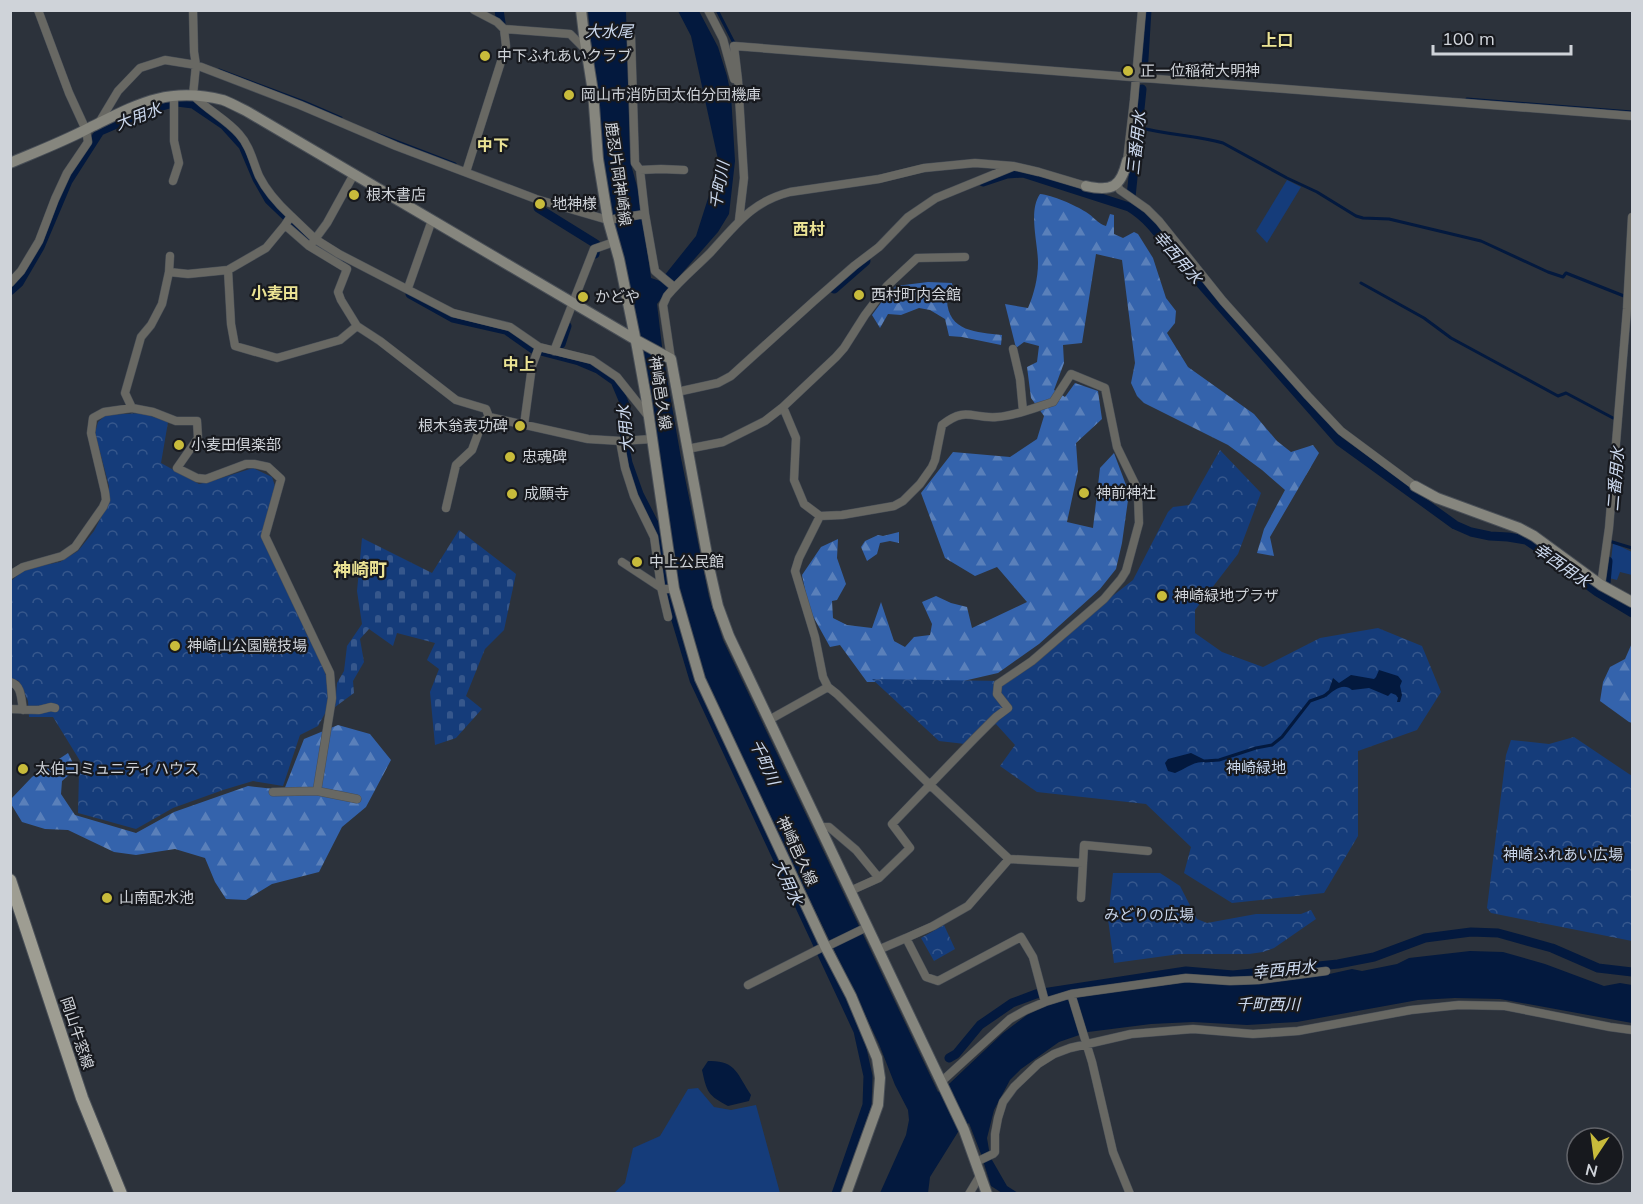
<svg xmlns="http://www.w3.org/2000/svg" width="1643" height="1204" viewBox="0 0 1643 1204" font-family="Mulish,'Noto Sans JP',sans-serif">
<defs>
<pattern id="forest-firs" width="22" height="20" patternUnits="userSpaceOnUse" patternTransform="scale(1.5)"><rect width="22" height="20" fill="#3463ac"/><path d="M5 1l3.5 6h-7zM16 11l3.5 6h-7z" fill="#5a80ba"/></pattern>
<pattern id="cemetery-stones" width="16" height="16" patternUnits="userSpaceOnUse" patternTransform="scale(1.5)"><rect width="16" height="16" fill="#153c7a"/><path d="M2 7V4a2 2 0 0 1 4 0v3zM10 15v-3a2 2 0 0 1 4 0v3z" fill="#36578c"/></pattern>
<pattern id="park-crowns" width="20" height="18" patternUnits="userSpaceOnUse" patternTransform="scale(1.5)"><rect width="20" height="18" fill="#153c7a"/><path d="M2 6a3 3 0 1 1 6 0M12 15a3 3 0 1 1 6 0" fill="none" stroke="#36578c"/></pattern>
</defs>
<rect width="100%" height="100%" fill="#2c323b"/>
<path fill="#153c7a" d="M1287,180L1301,187L1267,243L1256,231Z
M1613,543L1632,552V575L1620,572L1617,580L1609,578Z
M698,1088L714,1107L731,1110L756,1105L780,1193H614L625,1183L633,1148L660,1136L688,1089Z"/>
<path fill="url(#forest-firs)" d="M1040,194C1052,195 1075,205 1086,212C1093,216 1098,224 1106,226L1110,214L1114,215V234L1123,238L1134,232L1138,234L1153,258L1166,298L1176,311L1175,323L1167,333L1188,367L1254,414L1277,441L1291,452L1313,445L1319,453L1270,537L1274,556L1257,553L1264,529L1285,490L1262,470L1228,445L1144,403L1137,396L1131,383L1135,363L1122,260L1096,254L1082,343L1063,345L1064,363L1054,390L1065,397L1075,383L1098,391L1102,419L1076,443L1078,471L1067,522L1093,528L1100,468L1114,453L1129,493L1122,543L1116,569L1100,589L1039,644L998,673L959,682H867L840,645L830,647L809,609L802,575L821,547L838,539L837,558L846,584L837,600L832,601L833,618L847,625L872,628L881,602L894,641L905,647L914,637L930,635L932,624L922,602L936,596L951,603L967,607L972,628L1027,602L997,567L975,576L945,558L921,493L953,452L1010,457L1037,439L1044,416L1031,398L1027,367L1037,362L1039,346L1024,342L1016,348L1005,304L1028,308C1034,294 1038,278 1038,263C1038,243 1028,211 1040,194Z
M928,282L952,283L954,294L947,300C948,332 977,332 1002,335L1001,345L962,337L949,336L945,319L930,310L919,308L901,315L888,314L880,328L872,315L883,300L896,286Z
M899,532V543L890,541L880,543L877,554L867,561L861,547L865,541L878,535L883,536Z
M1632,643V723L1629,722L1600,701L1603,682L1610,667L1625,659Z
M338,725L370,734L391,760L366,807L342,827L319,872L272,884L246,900L226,899L215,882L205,858L175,849L136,855L114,852L68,830L45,829L22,822L11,804V799L32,777L68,753L76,769L62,781L61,794L75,815L136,833L174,812L248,786L284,790L304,739Z"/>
<path fill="url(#cemetery-stones)" d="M459,530L516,574L504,630L485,649L466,696L482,709L456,738L435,745L430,692L439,669L427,660L435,643L397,633L393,646L369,629L360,639L364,662L353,681L354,693L335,707L337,683L344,671L347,646L362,624L357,591L362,538L432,573Z"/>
<path fill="url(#park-crowns)" d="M142,413L168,422L161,463L199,484L212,481L253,468L272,477L275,486L262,536L287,586L306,633L320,659L328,681V708L318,726L300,735L283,786L253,781L223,790L173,808L136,829L78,813L79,773L85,769L53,717H29L28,701L19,681L11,678V581L25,569L60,562L78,551L94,531L109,502V486L95,433L98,422L106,415Z
M1220,450L1261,493L1238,554L1195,610V633L1222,652L1263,667L1320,638L1378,628L1422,646L1441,692L1417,730L1358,751V836L1324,893L1232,903L1184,873L1191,847L1146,804L1037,792L1000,766L1015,745L996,724L965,744L939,741L872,679L1004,681L1133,580L1168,512L1173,507L1189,505Z
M1574,737L1632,776V941L1491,913L1487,908L1506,755L1511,740L1549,744Z
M1113,873H1160L1180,886L1197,919L1207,923L1256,914H1301L1311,910L1316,919L1274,948L1263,952L1249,954H1180L1114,963L1108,919Z
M944,925L955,949L934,961L921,938Z"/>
<path fill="#03193e" d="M588,11H626L630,161L640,197L651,278L660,281L696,236L719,164L691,36L678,11H699L718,47L727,76L731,95L735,161L729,214L718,232L669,288L657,304L663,355L681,458L709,597L723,640L741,678L938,1092L950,1083L1003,1033L1027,1015L1045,1006L1063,1000L1117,991L1189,982L1265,983L1325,975L1352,969L1362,971L1397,964L1409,958L1470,951L1503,952L1545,964L1604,986L1620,983L1632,985V1023L1500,999L1455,998L1418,1000L1297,1022L1247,1025L1193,1022L1151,1024L1088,1032L1059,1042L1021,1069L1010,1080L994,1110L987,1138L989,1150L992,1160L1007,1186L1018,1193H1002L991,1186L981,1154L969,1123L958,1132L930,1177L928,1193H880L906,1135L909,1120L908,1110L895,1085L879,1044L834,950L705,683L680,594L650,402L608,202Z
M1379,670L1398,676L1402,681L1400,686L1402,695L1400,702H1397L1398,698L1396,695L1391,693L1388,696L1369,688L1352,690C1343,682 1333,691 1326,697L1323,695L1329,690L1333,678L1339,683L1351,675L1374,679L1376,677Z
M1191,753L1205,760V762C1194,761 1185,769 1175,773L1168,771L1165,763L1168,759Z
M708,1061C736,1060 737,1074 751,1095L749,1101L728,1106C708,1095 707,1093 702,1070Z"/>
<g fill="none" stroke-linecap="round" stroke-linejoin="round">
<path stroke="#03193e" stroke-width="3" d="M717,10L734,43H735
M219,70L304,102L341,118
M1467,99L1632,112
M1138,127C1166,135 1195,135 1223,143L1287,178L1317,192L1356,216L1363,218L1389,219L1481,241L1548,272L1563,277L1566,273L1624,296
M377,134L455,164
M1361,283L1424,318L1451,338L1558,396L1566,393L1613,418
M1609,541L1632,548
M1205,761L1219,760L1256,748L1272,745L1282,737L1310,701L1324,696"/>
<path stroke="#03193e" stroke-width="9" d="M499,10L501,23
M1143,75L1147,10
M983,182L1007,174L1023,173L1129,207C1147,218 1157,232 1169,248L1339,441L1455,525L1471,532L1490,536L1508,537L1526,540L1538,548L1597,592L1632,613
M1131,197L1142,89
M538,201V208L596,244L595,254
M834,289L866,261
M10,291L19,283L40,247L68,181L100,131L151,109L177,102L193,104L224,125L243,146L257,179L269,200L315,244L342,259
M410,294L453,318L506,330L533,349L579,361L598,369L615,381L626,407L624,442L628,463L639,494L660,535L661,558L667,590L694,680L858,1031L868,1076L867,1105L836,1194
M561,344L567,326
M1606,583L1608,561
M949,1058L956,1054L980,1025L1012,1003L1036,994L1186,971L1233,975L1338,964L1374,957L1425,938L1471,932L1498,933L1552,948L1598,968L1632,972"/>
<g stroke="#494f57" stroke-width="9">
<path id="street" d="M193,10L194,52L196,65L193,95C207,110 226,119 239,134C250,146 253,162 259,176C267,192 278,204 291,216L285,225L309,246L347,269L338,292L341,300L357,326L340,340L277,358L235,346L231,324L228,270
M708,10L723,39L734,79
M504,29L570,34L586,50
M631,36L635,163L640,170L645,214L655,271L674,287
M100,121L118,91L140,68L165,60L196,65L300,105L396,146L536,199L608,220L645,214
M1127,161L1134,100L1142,10
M640,170L661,169L684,170
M466,172L506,46L504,29L497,22L474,10
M173,181L179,163L174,141V96
M1116,184L1120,190L1147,209L1159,221L1223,301L1308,396L1341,431L1415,486
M291,216L315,239L339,254L453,313L510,327L539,347L592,360L617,377L648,416
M739,220L744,178L738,80L734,46L1632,116
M313,242L327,223L354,174
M169,272L170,256
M10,283L21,271L39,241L55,199L67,173L88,142L86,130L69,93L38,10
M408,288L432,220
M357,326L380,341L456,400L486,409L489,417L588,439L621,441L652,439
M1013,349L1020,379L1023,411
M554,351L594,249L614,242
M671,359L663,305L667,296C680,280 696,267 710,253C736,225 751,202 790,192L879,179L924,168L975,163L1013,166L1039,172L1086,186
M677,392L718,383L731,376L814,301L854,266L879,247L908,217L936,198L1012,167
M783,407L796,438L794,480L804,504L820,516L842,515L894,506L903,501L920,484L932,467L935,460L942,425C966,406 972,419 997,417C1016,416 1036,407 1053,402L1071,374L1105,388L1117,447L1136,486L1138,496L1139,523L1126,571L1121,579L1104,599L1032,661L998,684L997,694L1008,708L996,717L975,738L892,824L910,848L879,878L850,891
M132,408L125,393L141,337L151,325L162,304L169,272L188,274L228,270L266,248L285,225
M524,425L532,366L539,347
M620,441L625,468L634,496L654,537L661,587L668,617
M687,449L723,442L765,421L783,407L836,357L844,348L865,315L887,286L917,258L965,257
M446,508L456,465L472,450L482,423L489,417
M820,516L799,558L795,571L815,637L823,677L828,687L837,694L929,784L1009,859L968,906L933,926L906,938L926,977L938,981L1021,937L1033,957L1045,1002
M622,562L663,589H674
M10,575L23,567L62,556L75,547L103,507L106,500L105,492L91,433L93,418L104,412L132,408L153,412L176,421H197L198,438L177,468L197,478L206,479L246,464H254L268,467L281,479L265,536L330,673L332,698L317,791
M1601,585L1609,528L1627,309L1632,217
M10,682C22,685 21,699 23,710
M10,709L39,710L51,707L55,708
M769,720L828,687
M273,792L317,791L357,799
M820,827H829L856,850L879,878
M1009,859L1083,863L1084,845L1148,851
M1081,898L1083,863
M878,950L906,938
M748,985L825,946L830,945L867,927
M1071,994L1092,1062L1113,1152L1130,1194
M941,1082L1010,1019L1026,1010L1045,1002L1071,994L1186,978L1230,981L1258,980L1326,971
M976,1162L993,1154L995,1152V1134L998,1118L1003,1102L1014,1087L1038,1064L1054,1054L1070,1048L1131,1034L1193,1029L1253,1034L1298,1031L1411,1010L1459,1005L1505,1006L1610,1027L1632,1030
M969,1194L981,1174"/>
</g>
<g stroke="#494f57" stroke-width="12">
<path id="secondary" d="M581,10L584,35L593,92L598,159L608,220L619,259L637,347L646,397L674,589L700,679L825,946L851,996L877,1058L880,1078L878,1105L846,1194
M10,163C36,152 62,142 87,129C136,105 166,86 223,100C231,103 240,108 248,112L636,340L671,359L710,571L718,606L729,636L964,1130L987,1194
M1086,186C1112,192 1121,187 1127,161
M1415,486L1437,498L1519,528L1534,536L1601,585L1632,602"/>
</g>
<g stroke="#494f57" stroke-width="14">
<path id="primary" d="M10,880L82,1098L121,1194"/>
</g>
<use href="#street" stroke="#686863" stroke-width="8"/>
<use href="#secondary" stroke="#86867e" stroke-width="10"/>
<use href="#primary" stroke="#9e9d92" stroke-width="12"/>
</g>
<g fill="#c8bb3b" stroke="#17191e" stroke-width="2">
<circle cx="485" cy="56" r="6"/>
<circle cx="1128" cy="71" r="6"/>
<circle cx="569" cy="95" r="6"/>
<circle cx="354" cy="195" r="6"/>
<circle cx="540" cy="204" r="6"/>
<circle cx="859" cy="295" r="6"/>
<circle cx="583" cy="297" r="6"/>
<circle cx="520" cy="426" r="6"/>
<circle cx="179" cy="445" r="6"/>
<circle cx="510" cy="457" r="6"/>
<circle cx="1084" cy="493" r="6"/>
<circle cx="512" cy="494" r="6"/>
<circle cx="637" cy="562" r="6"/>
<circle cx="1162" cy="596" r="6"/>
<circle cx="175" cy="646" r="6"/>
<circle cx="23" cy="769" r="6"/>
<circle cx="107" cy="898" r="6"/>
</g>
<g text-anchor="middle" stroke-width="4.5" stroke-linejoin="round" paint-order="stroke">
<g font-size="15" fill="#cfd3d9" stroke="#17191e" text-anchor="start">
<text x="497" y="61">中下ふれあいクラブ</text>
<text x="1140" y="76">正一位稲荷大明神</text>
<text x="581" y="100">岡山市消防団太伯分団機庫</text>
<text x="366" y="200">根木書店</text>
<text x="552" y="209">地神様</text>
<text x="871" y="300">西村町内会館</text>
<text x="595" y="302">かどや</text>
<text x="508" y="431" text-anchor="end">根木翁表功碑</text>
<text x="191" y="450">小麦田倶楽部</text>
<text x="522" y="462">忠魂碑</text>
<text x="1096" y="498">神前神社</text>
<text x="524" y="499">成願寺</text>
<text x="649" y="567">中上公民館</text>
<text x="1174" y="601">神崎緑地プラザ</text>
<text x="187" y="651">神崎山公園競技場</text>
<text x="35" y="774">太伯コミュニティハウス</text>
<text x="119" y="903">山南配水池</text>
</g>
<g font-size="15" fill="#cfd3d9" stroke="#17191e">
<text transform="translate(618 174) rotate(82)" y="5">鹿忍片岡神崎線</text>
<text transform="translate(660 393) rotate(81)" y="5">神崎邑久線</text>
<text transform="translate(797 851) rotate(65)" y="5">神崎邑久線</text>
<text transform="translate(77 1033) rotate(72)" y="5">岡山牛窓線</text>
</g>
<g font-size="15" fill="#c9d6eb" stroke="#17191e">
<text x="1256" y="773">神崎緑地</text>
<text x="1563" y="860">神崎ふれあい広場</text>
<text x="1149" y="920">みどりの広場</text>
</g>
<g font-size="16" font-style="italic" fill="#ccd9ee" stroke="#17191e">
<text x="609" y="37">大水尾</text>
<text transform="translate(138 116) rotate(-21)" y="6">大用水</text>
<text transform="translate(1136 143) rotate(-84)" y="6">三番用水</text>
<text transform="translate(719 185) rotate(-80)" y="6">千町川</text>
<text transform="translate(1178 257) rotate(49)" y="6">幸西用水</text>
<text transform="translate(625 429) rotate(-95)" y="6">大用水</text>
<text transform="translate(1615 479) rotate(-85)" y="6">二番用水</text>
<text transform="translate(1562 565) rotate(35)" y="6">幸西用水</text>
<text transform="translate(765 762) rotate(65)" y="6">千町川</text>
<text transform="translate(788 882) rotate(65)" y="6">大用水</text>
<text transform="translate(1284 969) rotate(-6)" y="6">幸西用水</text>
<text x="1268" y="1010">千町西川</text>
</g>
<g font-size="16" font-weight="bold" fill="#ebe394" stroke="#17191e">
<text x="1277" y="46">上口</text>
<text x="493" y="151">中下</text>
<text x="809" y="235">西村</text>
<text x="275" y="299">小麦田</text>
<text x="519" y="370">中上</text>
</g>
<g font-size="18" font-weight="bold" fill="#ebe394" stroke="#17191e">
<text x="360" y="576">神崎町</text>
</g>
</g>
<rect width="1643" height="1204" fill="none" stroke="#cfd3d9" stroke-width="24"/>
<g transform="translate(1595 1156) rotate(193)"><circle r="28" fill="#17191e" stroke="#616369" stroke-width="1.5"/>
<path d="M0-4.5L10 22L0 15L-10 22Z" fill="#c8bb3b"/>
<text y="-9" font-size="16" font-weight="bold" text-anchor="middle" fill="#cfd3d9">N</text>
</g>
<path d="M1433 45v9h138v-9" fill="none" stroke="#cfd3d9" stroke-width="3"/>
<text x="1442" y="45" font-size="18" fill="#cfd3d9" stroke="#17191e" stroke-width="4.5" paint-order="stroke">100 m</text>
</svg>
